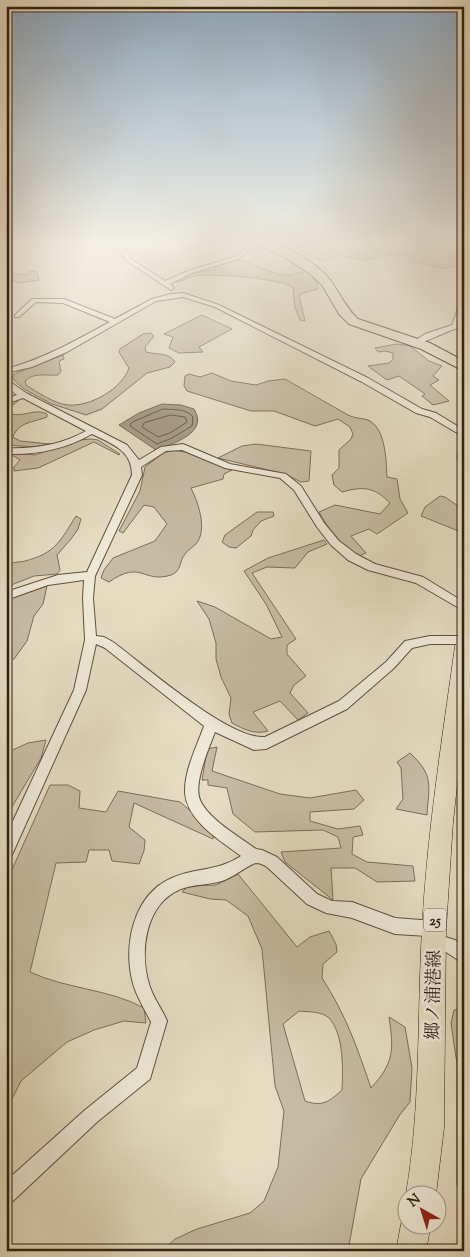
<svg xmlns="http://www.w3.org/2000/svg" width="470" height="1257" viewBox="0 0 470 1257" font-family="'Sorts Mill Goudy','Noto Serif JP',serif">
<rect width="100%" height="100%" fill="#e5dbc1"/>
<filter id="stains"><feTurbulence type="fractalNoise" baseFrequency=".004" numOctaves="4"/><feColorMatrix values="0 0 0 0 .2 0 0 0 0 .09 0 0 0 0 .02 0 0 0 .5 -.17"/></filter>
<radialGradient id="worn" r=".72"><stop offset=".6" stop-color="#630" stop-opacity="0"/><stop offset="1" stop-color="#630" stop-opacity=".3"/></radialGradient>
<path fill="#c7bba3" stroke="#7c6e5b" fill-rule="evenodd" d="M306,243H333L364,258L366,257L352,252L344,244L464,243V265C456,265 447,269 440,268C435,267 417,262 413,260L411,256L396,254L364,261L339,255L321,261L294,247Z
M235,260C253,261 274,277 290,275C295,274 300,272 305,271L316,277L318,289L303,293L299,296L305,321L300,320L295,308L293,288C283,278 210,273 194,276C188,277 183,282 176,282C187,269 203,274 216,269L215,266Z
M30,271L37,272L39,280L20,283L6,279V273L27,275Z
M202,315L232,329L199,347L203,352L179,353L169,348L173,337L164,334Z
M151,333L154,336L145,347L146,352C156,355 169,352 175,362L170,367L147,373L102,409L86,415L52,404L24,389L13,379V375L19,372L63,355L64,359L59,361L61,371L58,375C46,376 34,372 25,381L26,385C37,392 55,404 68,405C90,407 122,389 129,368L119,352L120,349L143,334Z
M397,344L410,346L429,361L442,366L433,376L439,380L430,385L449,401L433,405L422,396L425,394L399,376L387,380L368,366L389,363L393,359V353L385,351L378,352L375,348Z
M212,373L231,381L256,385L268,381L285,379L348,415C356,419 365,418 370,421C386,431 386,460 387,477L397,479L400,499L408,513L377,534L369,529L351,536L366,553L359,556C341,546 329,530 319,512L335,505L380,514L390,503C374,487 364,486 342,492L334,485L332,475L339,468V450L351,439L353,434L350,427L338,419L315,426L274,411H251L187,391L184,386L185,376L189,374L200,377Z
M16,400L18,401L8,409L11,414C25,417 35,408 47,414V417C34,422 18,422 13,437L20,441L50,444L35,447L6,445V404Z
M91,439L98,440L120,454L119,455L94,442L38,468L14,471V467L20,460L12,455L14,453L35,455L80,440Z
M256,444L311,451L309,481L301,482L285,474L218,458L242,446Z
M173,450L191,453L232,470L224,474L223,479L191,488C198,502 208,530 196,544C193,547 188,550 185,554C179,561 182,571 171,575C143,584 142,559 109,582L101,578L104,570L113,558L155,541L167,524L154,507L144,505L123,533L119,531L140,491L145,467L163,453Z
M440,496L445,497L458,506L461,532L421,516L425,507Z
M257,512H273L274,516L261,521L253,530L251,536L236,548L229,547L222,542L225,535Z
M76,516L81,519L78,529L71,539L57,555L60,570L57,574L34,576L6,587V566C11,561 18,563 25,561C56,553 60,541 76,516Z
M324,540L327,544L308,552L295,568L267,567L252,573L296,639L287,645V654L306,676L294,685L290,693L308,713L298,720L280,701L253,712L268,731C255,735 243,729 232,723L229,714L231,698L221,677L216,659V643L209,619L197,601L215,607L271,639L282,637L266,604L244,571L268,558Z
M47,586L43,604L34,616L27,641L14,659L6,663V600Z
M46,740L41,758L6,817V753L28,743Z
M217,747L212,771L280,794L310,798L356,790L364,800L354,809L310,812V821L338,829L360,826L363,835L353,837L352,854L367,862L413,866L415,881L377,882L355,868H331L333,900L285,862L281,852L341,848L338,837L323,830L255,832L233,814L227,788L208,785V780H202L207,749Z
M410,753C434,775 429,785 427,815L396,809L403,799L401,768L397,762Z
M50,785H68L80,791L79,808L106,812L118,791L180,802L215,831L213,839L134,803L129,827L145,840L144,851L139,864L112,861L109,850H89L86,862L56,863L30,972C66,989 110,989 144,1008L146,1023L124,1021L94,1030L67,1042L21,1081L6,1111V883Z
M238,874L297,947L310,937L329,931L336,944L337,952L323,964L322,978C346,1015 357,1047 371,1088C394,1063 394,1050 389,1017L405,1027L412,1068L410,1102L399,1116L361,1179L348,1251H162L175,1239L197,1229L250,1213L264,1201L278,1167L284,1111L275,1086L262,949L248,916L226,900L210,899L182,892L188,886L216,885ZM299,1011C309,1012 321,1011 329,1018C344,1034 343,1070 342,1090C329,1102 322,1107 305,1101L283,1024Z
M464,1008V1199L457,1184V1064L451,1023L454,1010Z"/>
<path fill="#a89c86" stroke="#796b58" d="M162,404L181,405L194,409C209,433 174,443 156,450L119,425L139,413Z"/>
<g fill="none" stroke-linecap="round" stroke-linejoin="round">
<path stroke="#6d5e4c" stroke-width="1" d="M163,409C173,410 186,408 193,417L192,426L172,438L157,444L130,426L131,423Z
M171,415L185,417L187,422L170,433L158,437L142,427L144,423Z"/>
<g stroke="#5f503e" stroke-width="2">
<path id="street" d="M114,243H120L131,259L165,281L188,271L234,257L253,243H259L238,259L192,273L170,284L174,288L171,290L127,261Z
M171,294L183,293L219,305L368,378L422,409L436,413L464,430V437L430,417L416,413L362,382L215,307L183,297L156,301L67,352L32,367L6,373V369C44,359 76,340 110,322L63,303L36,302L19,317H15V315L32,299H64L115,319L152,299Z
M464,306L458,328C450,330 421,344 416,344V340L425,334L452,325L458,309Z
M6,379L26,393L127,445L139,460L161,447L183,444L230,464L286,474L301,486L324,523L339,541L356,554L375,564L423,577L464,602V611L416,583L368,570L348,560L331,545L317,527L294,490L280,478L225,468L182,450L166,451L141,467L142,475L95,576L93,598L96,636L104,637L113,642C144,665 229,740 265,737L339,701L386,662L405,641L430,636H464V644H430L412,648L394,668L347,709L266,749L254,750L215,732C209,748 193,784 200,800C208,819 240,837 256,849L262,850L277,857L317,894L332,901L352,902L395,918L434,921L439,924L442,929L439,935L455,940L464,946V964L446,952L429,946L426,941L428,936L395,934L352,918L326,913L307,904L267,867C264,865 260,863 256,863C250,864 232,878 222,881C209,885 194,884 181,889C144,904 139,954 150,987C154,999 162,1009 167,1021L150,1079L97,1122L13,1201L6,1203V1181L85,1110L137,1068L151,1022C145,1010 138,999 134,987C122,949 132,895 172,878C197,867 216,872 241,856C221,841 187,821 185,793C184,771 197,746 204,726L105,648L96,644L86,690L11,857L6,859V836L74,690L85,640L83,598L84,580L48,585L6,600V592L58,575L87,572L132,475C132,450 112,444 92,434C66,449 37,455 6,454V448C35,449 61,445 86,431L23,398L6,404V399L17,395L6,387Z"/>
</g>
<g stroke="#322113" stroke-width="1">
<path id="primary" d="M464,449V462L457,458L459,450Z
M464,639V723L453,822L446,929L444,1128L436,1194H408V1197L406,1194C421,1106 417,1018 422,929C427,834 442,740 455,646L458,641Z
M408,1212V1224H431L426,1251H396L401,1224Z"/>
</g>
<g stroke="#322113" stroke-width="2">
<path id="highway" d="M254,243C280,240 314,260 331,281C340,294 346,308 358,319L430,343L464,361V371L421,349L349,324L339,314L322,285L309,273L282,256Z"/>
</g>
<use href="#street" fill="#eee8d7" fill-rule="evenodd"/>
<use href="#primary" fill="#e5dbc1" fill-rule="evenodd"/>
<use href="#highway" fill="#e5dbc1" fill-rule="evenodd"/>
</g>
<linearGradient id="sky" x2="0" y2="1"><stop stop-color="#8eaac1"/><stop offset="0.58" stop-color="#f3efe3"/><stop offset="1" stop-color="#f3efe3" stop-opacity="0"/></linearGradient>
<rect width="470" height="419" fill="url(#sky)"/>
<g text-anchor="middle" stroke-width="5" stroke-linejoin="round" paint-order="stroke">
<rect fill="#eee8d7" stroke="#6a5d4e" stroke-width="1" x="424" y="908.5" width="22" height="23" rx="4"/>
<g font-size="14" font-weight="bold" fill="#322113">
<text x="435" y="925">25</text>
</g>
<g font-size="18" fill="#322113" stroke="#eee8d7">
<text transform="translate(433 995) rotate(-89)" y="6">郷ノ浦港線</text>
</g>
</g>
<rect width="470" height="1257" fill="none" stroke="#e5dbc1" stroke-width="25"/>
<rect x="8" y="8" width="455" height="1242" fill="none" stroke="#322113" stroke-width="2.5"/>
<rect x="12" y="12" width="445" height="1232" fill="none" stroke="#322113"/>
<g transform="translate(422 1210) rotate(321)"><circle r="24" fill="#eee8d7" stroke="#a39889"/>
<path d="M0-4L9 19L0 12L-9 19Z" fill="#8f2418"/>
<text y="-8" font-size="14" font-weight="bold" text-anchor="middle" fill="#322113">N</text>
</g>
<rect width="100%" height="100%" filter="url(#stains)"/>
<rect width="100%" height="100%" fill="url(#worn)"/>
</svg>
